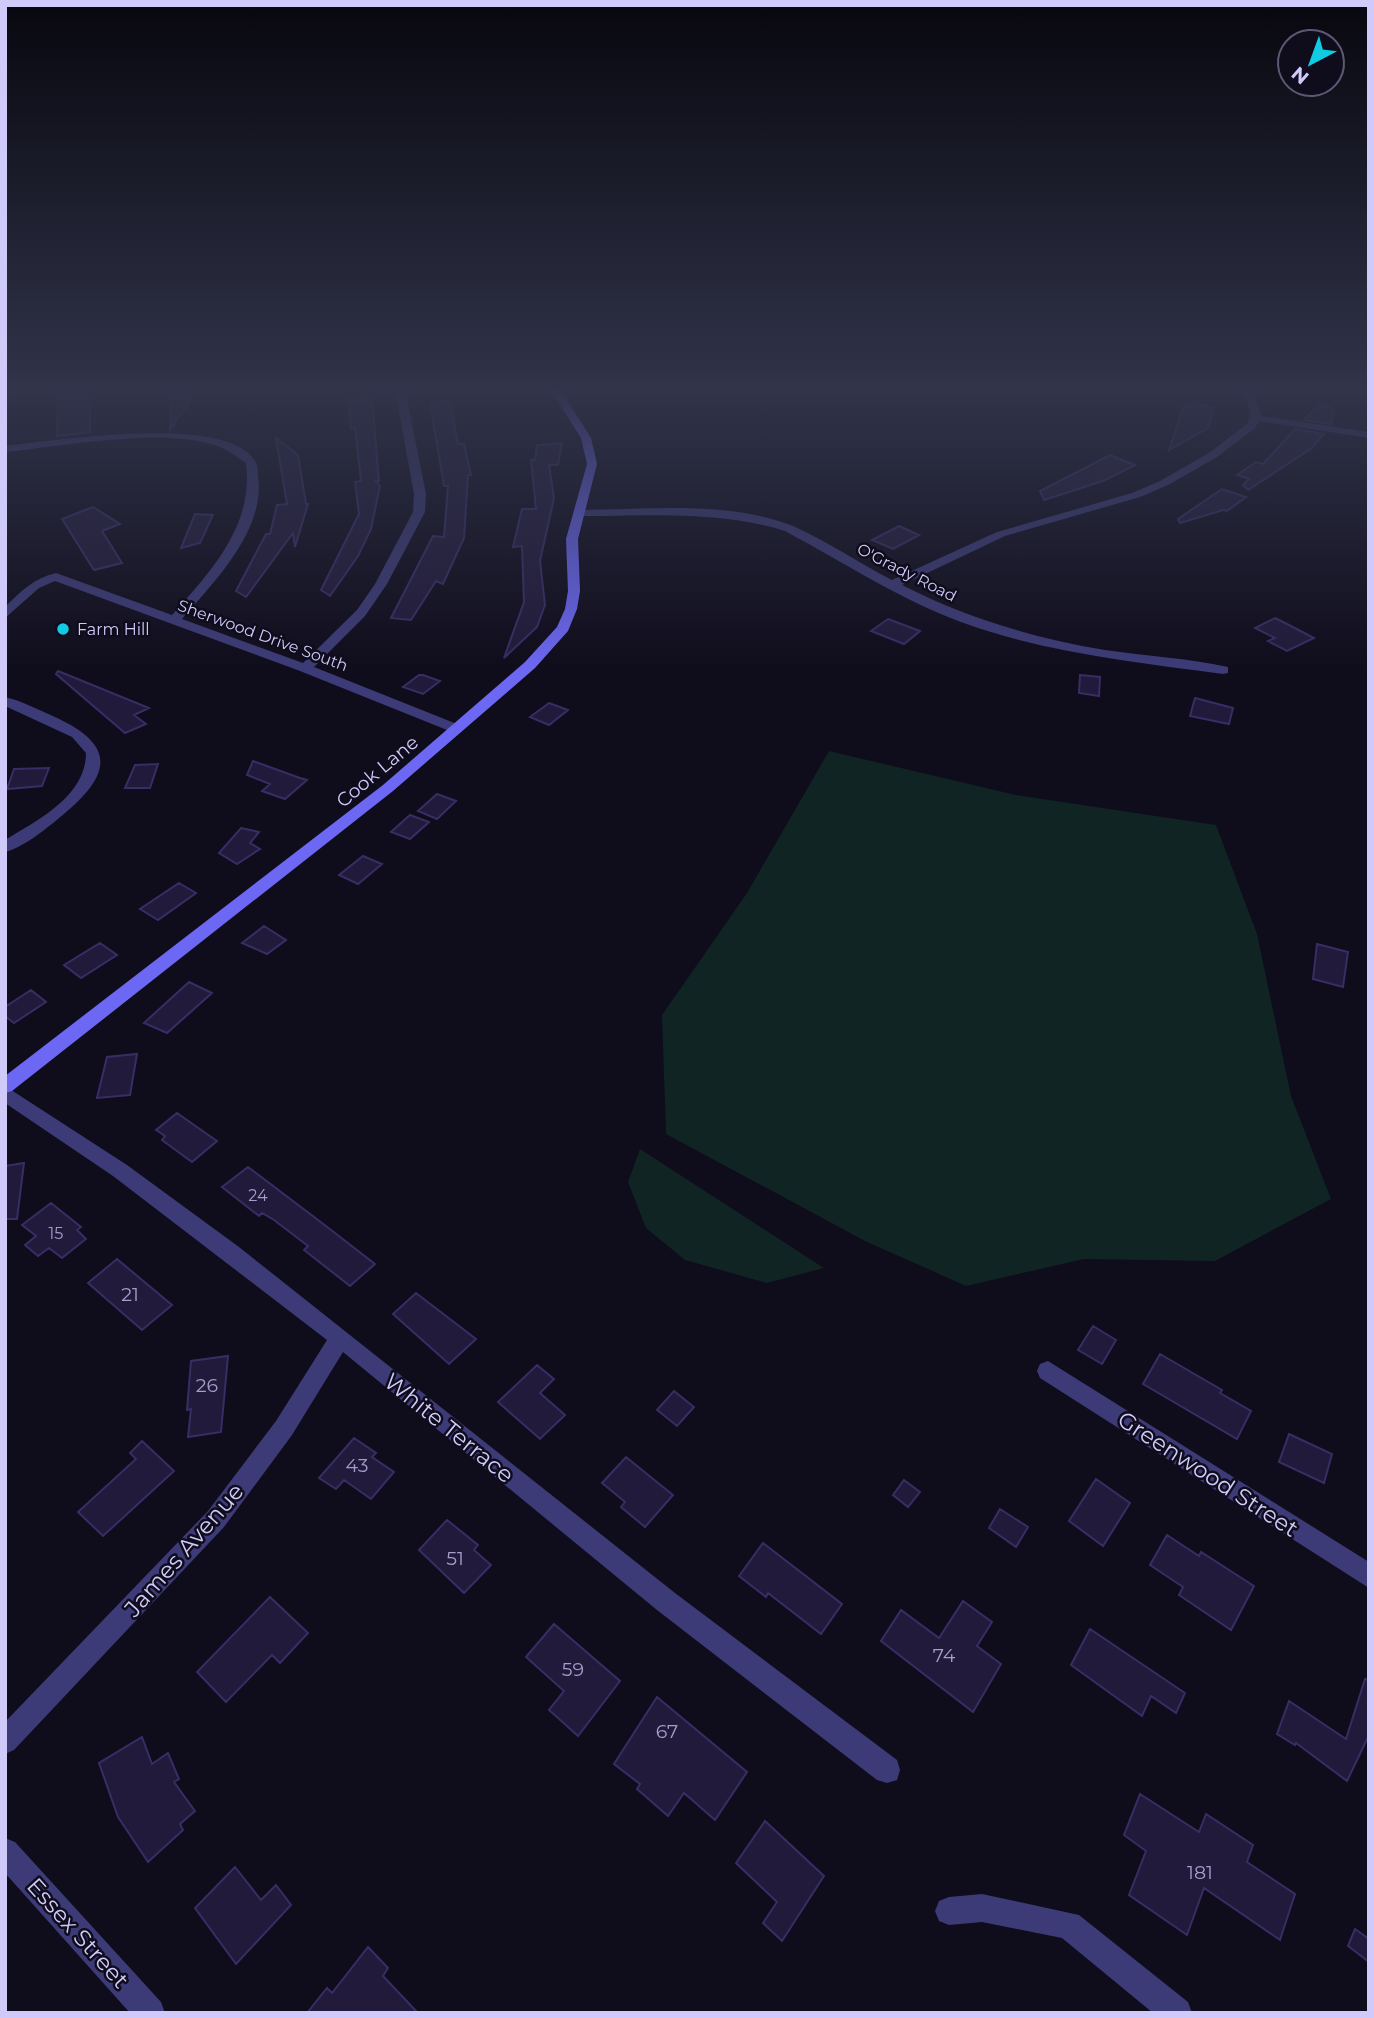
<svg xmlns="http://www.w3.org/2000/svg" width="1374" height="2018" viewBox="0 0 1374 2018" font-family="Montserrat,sans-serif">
<rect width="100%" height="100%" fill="#0f0c1b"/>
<path fill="#102424" d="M829,751L1016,795L1216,825L1257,934L1291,1096L1331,1199L1215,1261L1084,1259L966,1286L865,1241L666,1134L662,1015L747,893Z
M640,1149L824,1268L767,1283L685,1260L646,1228L628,1182Z"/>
<path fill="#211a3a" stroke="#392d65" stroke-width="2" d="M172,389H198L170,430Z
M90,396V432L57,436L58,398Z
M372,399L379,481H376L380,486L371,529L358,556L330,596L321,590L359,514L355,482L361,481L355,428L351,429L349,401Z
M450,401L458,444H464L471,475H468L464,538L443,584L436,581L411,620L391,618L433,536L444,537L448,486H444L430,403Z
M1194,404L1214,407L1208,428L1169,450L1183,408Z
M1318,405L1331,407V410L1334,411L1331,424L1304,420Z
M1295,429L1324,434L1312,448L1248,490L1243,485L1249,479L1237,475L1256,462L1263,464Z
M276,438L298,455L306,504H308L295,547L293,533L246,597L236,591L266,534H270L277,505L287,504Z
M562,443L558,465H549L554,498L540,561L545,605L537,627L504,658L524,602L522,546L513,547L522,509H536L531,460H535L537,445Z
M1110,455L1135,465L1103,481L1044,500L1040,491Z
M1222,489L1246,497L1227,511L1223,510L1180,523L1178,519Z
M93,507L120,524L102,531L122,563L94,570L62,519Z
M195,514L213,515L200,543L181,548Z
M899,526L919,535L893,549L872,540Z
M1275,618L1289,625L1314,638L1287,651L1268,641L1275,638L1255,628Z
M888,619L920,631L904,644L871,631Z
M58,671L149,708L134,715L146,724L125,733L56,674Z
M419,675H423L440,681L423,694L403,687Z
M1080,675L1100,677L1099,696L1079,693Z
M1195,698L1233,708L1229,724L1190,716Z
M549,703L568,710L549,725L530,717Z
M253,761L300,778L307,780L285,799L262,791L270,784L247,775Z
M158,764L150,788H125L135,765Z
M49,768L42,786L7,789L14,769Z
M437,794L456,801L437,819L418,811Z
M410,815L429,822L410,839L391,832Z
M241,828L259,832L250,843L260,849L237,864L219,853Z
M363,856L382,864L358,884L339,875Z
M179,883L196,893L158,920L140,909Z
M264,926L286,940L267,954L242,943Z
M100,943L117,955L81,978L64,965Z
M1317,944L1348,952L1343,987L1313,979Z
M189,982L212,993L167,1033L144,1023Z
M31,990L46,1002L14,1023L5,1016V1007Z
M137,1054L130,1095L97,1098L107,1057Z
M177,1113L217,1141L192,1162L162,1140L165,1136L156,1130Z
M24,1163L17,1219H5V1166Z
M248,1167L322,1223L375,1264L350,1286L304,1250L308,1246L274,1220L262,1213L259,1216L222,1187Z
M51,1203L81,1227L77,1230L86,1239L62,1258L49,1248L38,1256L25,1245L36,1236L22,1225Z
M117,1259L172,1305L142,1330L88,1283Z
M416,1293L476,1339L449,1364L393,1314Z
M1093,1326L1116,1340L1102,1364L1078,1350Z
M1160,1354L1222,1390L1220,1393L1251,1411L1237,1439L1143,1384Z
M228,1356L221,1432L188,1437L191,1409L187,1410L191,1361Z
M537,1365L554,1379L540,1393L565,1415L540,1439L498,1402Z
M674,1391L694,1407L677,1426L657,1410Z
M1289,1434L1332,1454L1324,1483L1279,1462Z
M354,1438L376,1453L372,1457L394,1472L371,1499L344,1480L336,1489L319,1478Z
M142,1441L174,1471L103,1536L78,1512L136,1459L130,1453Z
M626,1457L673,1495L645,1527L621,1507L625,1502L602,1483Z
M1096,1479L1130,1503L1103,1546L1069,1521Z
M904,1480L920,1492L908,1507L893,1495Z
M1000,1509L1028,1527L1016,1547L989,1528Z
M447,1520L478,1545L474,1550L491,1565L464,1593L419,1550Z
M1167,1535L1199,1556L1201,1552L1254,1586L1231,1630L1179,1595L1183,1587L1150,1565Z
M763,1543L842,1604L821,1634L768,1593L766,1597L739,1576Z
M270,1597L308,1633L280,1663L272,1655L226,1702L197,1672Z
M963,1601L992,1622L977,1646L1001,1664L973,1712L881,1641L901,1610L939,1638Z
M554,1624L620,1681L578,1736L549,1710L564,1691L526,1657Z
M1090,1629L1185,1693L1176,1713L1151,1696L1142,1716L1071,1665Z
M1365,1679L1369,1680V1735L1347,1781L1296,1743L1295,1745L1277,1734L1289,1701L1346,1739Z
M657,1697L747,1772L715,1820L684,1793L668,1816L637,1789L640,1784L614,1764Z
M142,1737L152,1764L168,1753L179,1779L174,1782L195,1811L180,1824L183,1830L148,1862L118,1817L99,1763Z
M1140,1794L1199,1832L1206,1814L1253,1845L1247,1862L1295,1894L1280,1940L1204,1888L1187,1935L1129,1895L1146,1851L1124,1835Z
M765,1821L824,1876L782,1941L763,1923L777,1902L736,1863Z
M235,1867L261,1900L276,1885L291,1905L236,1964L195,1908Z
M1355,1929L1369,1939V1962L1348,1946Z
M368,1947L388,1968L383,1976L418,2013H307L327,1988L332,1993Z"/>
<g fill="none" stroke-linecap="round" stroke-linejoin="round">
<path fill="#3d3b77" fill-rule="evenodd" d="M49,389L44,392L5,396V390Z
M395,389H405L426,494L425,512L387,584L365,616L314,667L462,726V732H452L300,671L55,581L39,588L5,618V607C21,591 34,578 56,573L172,615C211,571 254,526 246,463C237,457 228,450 218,446C161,427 65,446 5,452V446C54,441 226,413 255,461C258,465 258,472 258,476C266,530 214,582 182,619L303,663L357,610L375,584L413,512L414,494Z
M1242,389H1252L1261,416L1369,432V438L1259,421L1255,428L1217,457L1168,485L1140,497L1005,536L902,585C967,618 1033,638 1105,650C1146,656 1188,658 1228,667V673L1223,674C1135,662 1045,653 961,622C899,599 843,562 785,531C719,510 648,516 579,516L573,513L579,510C648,510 727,500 793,526C827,541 859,563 892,580L997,532L1132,493L1160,481L1209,453L1247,424L1251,411Z
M5,697C22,701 39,710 55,717C116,745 112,774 64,814C48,827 25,847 5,852V840C38,820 86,796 86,753L72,737L5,706Z
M5,1086L127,1165L239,1247L675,1593L897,1760L900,1770L897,1780L887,1783L877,1780L657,1610L343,1352L292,1435L224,1527L14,1750L5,1754V1722L208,1511L276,1421L327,1340L113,1176L5,1103Z
M1048,1361L1369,1562V1588L1040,1378L1037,1371L1040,1364Z
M5,1838L15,1842L161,2002L165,2013H130L5,1873Z
M982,1894L1079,1915L1188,2002L1192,2013H1153L1062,1938L982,1922L949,1925L939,1921L935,1911L939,1901L949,1897Z"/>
<path fill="#6c68f4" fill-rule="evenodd" d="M550,389H560L591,438L597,464L578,539L580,591L577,609L568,631L535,668L393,791L12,1091L5,1093V1076L383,785L525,662L557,627L565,609L568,591L566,539L587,464L581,438Z"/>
</g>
<linearGradient id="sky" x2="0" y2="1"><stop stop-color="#08070f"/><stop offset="0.58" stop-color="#31344a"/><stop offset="1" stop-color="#31344a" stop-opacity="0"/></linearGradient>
<rect width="1374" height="672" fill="url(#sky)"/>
<circle fill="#10cbe1" stroke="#0f0c1b" stroke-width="2.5" cx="63" cy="629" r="7"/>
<g text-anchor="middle" stroke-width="5" stroke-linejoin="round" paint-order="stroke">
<g font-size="16" fill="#d0cafb" stroke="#0f0c1b">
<text transform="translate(907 572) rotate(27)" y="6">O'Grady Road</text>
<text transform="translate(263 635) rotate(20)" y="6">Sherwood Drive South</text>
</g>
<g font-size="16" fill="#d0cafb" stroke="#0f0c1b" text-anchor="start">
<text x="77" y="635">Farm Hill</text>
</g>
<g font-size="16" fill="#a49ecb">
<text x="258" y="1201">24</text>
<text x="56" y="1239">15</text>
</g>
<g font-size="19" fill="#d0cafb" stroke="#0f0c1b">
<text transform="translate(377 771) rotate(-40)" y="7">Cook Lane</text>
</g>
<g font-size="19" fill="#a49ecb">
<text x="130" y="1301">21</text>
<text x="207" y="1392">26</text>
<text x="357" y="1472">43</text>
<text x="455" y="1565">51</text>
<text x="944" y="1662">74</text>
<text x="573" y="1676">59</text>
<text x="667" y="1738">67</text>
<text x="1200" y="1879">181</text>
</g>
<g font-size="23" fill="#d0cafb" stroke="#0f0c1b">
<text transform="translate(449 1428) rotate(39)" y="8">White Terrace</text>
<text transform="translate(1208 1474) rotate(33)" y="8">Greenwood Street</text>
<text transform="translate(184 1550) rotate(-49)" y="8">James Avenue</text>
<text transform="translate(78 1933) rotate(48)" y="8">Essex Street</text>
</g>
</g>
<rect width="1374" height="2018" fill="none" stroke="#d0cafb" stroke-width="14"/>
<g transform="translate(1311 63) rotate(221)"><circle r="33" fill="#0f0c1b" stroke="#5c5875" stroke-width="2"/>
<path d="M0-5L12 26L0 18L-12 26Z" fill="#10cbe1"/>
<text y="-10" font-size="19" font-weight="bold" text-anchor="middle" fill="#d0cafb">N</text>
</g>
</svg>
